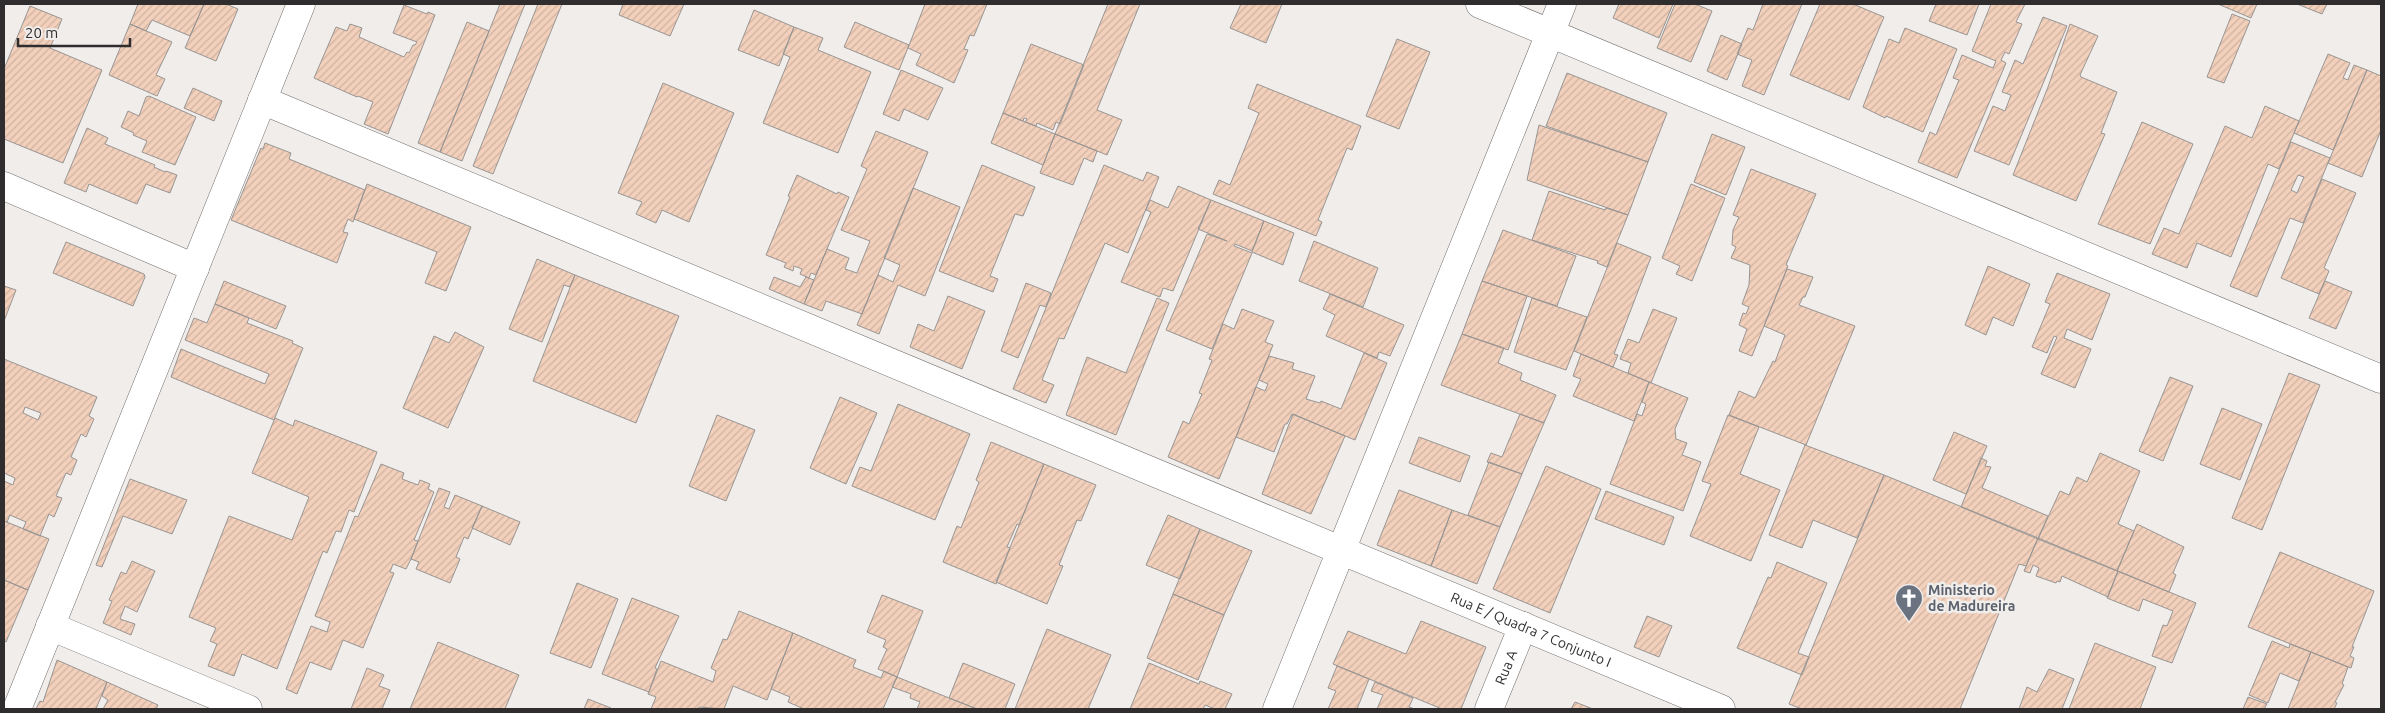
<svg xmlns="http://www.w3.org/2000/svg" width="2385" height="713" viewBox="0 0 2385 713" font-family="Ubuntu,sans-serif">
<defs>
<pattern id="building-hatch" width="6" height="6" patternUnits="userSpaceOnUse" patternTransform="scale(1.25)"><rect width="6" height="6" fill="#f2d0bb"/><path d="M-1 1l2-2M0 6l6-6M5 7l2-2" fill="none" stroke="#d0b3a1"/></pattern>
</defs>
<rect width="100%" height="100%" fill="#f0edeb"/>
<path fill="url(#building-hatch)" stroke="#989593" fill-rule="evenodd" d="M138,4H204L190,36L152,20L146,31L130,24Z
M204,4H226L238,9L216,61L185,48Z
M500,4H525L462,161L440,152Z
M538,4H562L493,174L473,166Z
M623,4H684L670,36L619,15Z
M925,4H987L974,36L970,35L964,49L968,50L954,83L916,65L921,54L908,48Z
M1108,4H1140L1097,110L1122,120L1107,155L1055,134Z
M1241,4H1282L1266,43L1230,28Z
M1619,4H1673L1659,38L1613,18Z
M1675,4H1695L1712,11L1691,62L1657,48Z
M1763,4H1802L1764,95L1742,86L1752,60L1737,54L1748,28L1753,30Z
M1820,4H1853L1884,17L1849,100L1790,75Z
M1936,4H1979L1967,35L1929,21Z
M1991,4H2025L2016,22L2022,24L2009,54L2005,52L2001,60L2006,63L1957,178L1918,162L1930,132L1936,135L1959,80L1953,78L1962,55L1993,68L1996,61L1972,51Z
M2218,4H2257L2251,18Z
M2297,4H2327L2322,14Z
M404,5L427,14L428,12L435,15L388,134L364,124L373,102L358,96L357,97L314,78L336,27L347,31L350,24L362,28L359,37L404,57L407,52L409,53L413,45H415L417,42L393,33Z
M30,6L62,19L50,48L102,70L63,163L4,139V69Z
M754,10L794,27L779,66L738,50Z
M2232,14L2250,21L2224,83L2207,77Z
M2043,17L2067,26L2009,165L1974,151L1993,106L2005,111L2011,95L2002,92L2015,60L2023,64Z
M467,22L489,31L440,152L418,143Z
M855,22L909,45L899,70L844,47Z
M130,24L172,42L156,75L165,79L157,96L109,75Z
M2070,24L2098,36L2080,75L2081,77L2117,92L2101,133L2105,134L2076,201L2013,175L2048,87Z
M794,27L823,38L818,50L871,72L838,153L763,123L790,57L783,54Z
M1905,28L1957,49L1923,132L1886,116L1885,118L1863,107L1889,39L1899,43Z
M1721,35L1742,44L1727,80L1707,71Z
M1397,39L1430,52L1399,129L1366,116Z
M1031,44L1084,65L1060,124L1056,122L1053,130L1037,123L1036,126L1025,122L1027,119L1024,118L1023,121L1003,113Z
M2328,54L2350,63L2343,78L2348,80L2354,65L2367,70L2333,150L2294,133Z
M901,70L943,88L928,120L904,109L899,121L883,114Z
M2367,70L2381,76V130L2362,177L2328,163Z
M1567,73L1667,113L1648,162L1546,126Z
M663,83L734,113L689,222L662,210L656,223L636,214L642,202L618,193Z
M1257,84L1361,126L1352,150L1347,148L1318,220L1322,222L1316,236L1213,194L1219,180L1230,185L1259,113L1248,108Z
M193,88L222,101L214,121L184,108Z
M149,96L196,117L175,165L142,152L147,141L133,135L134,133L121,127L128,111L139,116L146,97Z
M2265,106L2299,121L2279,169L2268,164L2231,257L2197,243L2187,268L2152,254L2164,228L2179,234L2225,126L2252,138Z
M1003,113L1055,134L1043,165L991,143Z
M2142,122L2193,144L2150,244L2098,224Z
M1539,125L1648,162L1628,215L1527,180Z
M87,128L108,138L105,144L155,165L154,167L165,172L166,171L177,175L170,193L146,184L137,204L89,184L86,192L64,183Z
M876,131L928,152L862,314L826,301L822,311L804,304L827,249L849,258L845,269L857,273L870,241L841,230L867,169L861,166Z
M1055,134L1097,151L1093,162L1084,158L1073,185L1040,173Z
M1712,134L1745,147L1726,195L1694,182Z
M2291,142L2330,158L2303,223L2290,218L2257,297L2230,286ZM2298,175L2304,177L2297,193L2291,190Z
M265,143L291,153L289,159L365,190L353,222L348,219L343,232L348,233L337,263L231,220L261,148L263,149Z
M982,165L1035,187L1023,216L1015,214L990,276L998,279L993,292L939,271Z
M1104,165L1143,181L1147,172L1159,177L1128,253L1105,243L1064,339L1059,338L1042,380L1054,385L1046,403L1013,389Z
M1751,169L1816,194L1786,265L1788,266L1752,356L1739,351L1747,329L1739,325L1743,313L1746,314L1749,307L1742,304L1749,285L1750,265L1731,258L1736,247L1732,245L1733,230L1739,217L1733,215Z
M797,175L837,194L838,192L849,197L816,275L811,273L809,278L800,274L802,269L794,266L793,271L784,267L786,263L766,255L790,197L788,196Z
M2322,179L2356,193L2324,268L2329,271L2319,294L2281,278Z
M367,184L471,227L446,291L425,283L437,252L354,219Z
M1691,184L1725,198L1692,281L1676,274L1680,266L1662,258Z
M1178,186L1211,200L1173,291L1163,288L1160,297L1121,282L1151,212L1146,210L1150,200L1168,208Z
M913,188L960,207L925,296L898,285L879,334L857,325L878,275L893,282L900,265L884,258Z
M1549,191L1605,210L1606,208L1628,215L1607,267L1597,263L1598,261L1532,240Z
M1211,200L1264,221L1252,251L1235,244L1234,246L1252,253L1212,349L1166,330L1207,234L1227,241L1198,229Z
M1264,221L1294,233L1283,265L1252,252Z
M1503,230L1576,256L1557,306L1482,281Z
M1314,241L1378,268L1363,307L1299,281Z
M66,242L144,274L145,277L133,306L53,273Z
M1617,243L1651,257L1614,354L1618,355L1613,367L1574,351Z
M537,259L575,275L570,287L564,285L542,342L509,329Z
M1988,266L2030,284L2013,326L1993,317L1986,335L1965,325Z
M1787,269L1813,277L1805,297H1803L1799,305L1855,326L1806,445L1729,415L1739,391L1755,398L1773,361L1775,362L1785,335L1764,326Z
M2057,273L2110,294L2092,340L2067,329L2064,338L2091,349L2075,388L2041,374L2057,337L2054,336L2047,353L2032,347L2050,304L2045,302Z
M575,275L679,316L636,423L533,381Z
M774,277L800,287L806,277L814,280L804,304L769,289Z
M224,281L286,306L276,329L215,304Z
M1482,281L1527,296L1508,350L1462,334Z
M2325,281L2352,292L2336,329L2309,318Z
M1026,283L1051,293L1046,307L1040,305L1018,358L1001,351Z
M4,286L16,290L4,321Z
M1330,294L1404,325L1390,356L1379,352L1377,358L1326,336L1335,315L1323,309Z
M948,296L985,311L962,369L910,347L918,324L934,331Z
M1157,298L1169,303L1116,435L1066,415L1087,357L1126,373Z
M1532,298L1587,317L1566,370L1514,352Z
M215,304L249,318L247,323L293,341L292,343L303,348L274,420L171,377L181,349L265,384L269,374L185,340L194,318L207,323Z
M1242,309L1274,321L1265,342L1273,345L1219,479L1168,457L1183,421L1189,424L1202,394L1199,393L1212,360L1209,359L1223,324L1234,329Z
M1653,309L1677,318L1651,383L1628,373L1631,363L1620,359L1628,339L1639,343Z
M455,332L484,347L448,428L403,408L434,336L449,343Z
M1462,334L1504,348L1498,363L1522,373L1520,380L1556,395L1544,423L1441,385Z
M1364,353L1387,363L1355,440L1292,414L1287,424H1285L1274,452L1236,437L1256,387L1265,391L1268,384L1259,380L1269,356L1294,363L1292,369L1315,376L1306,399L1320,403L1321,401L1341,409Z
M1581,354L1649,382L1634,421L1573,396L1581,379L1573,376Z
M4,359L97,397L89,416L94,419L86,437L81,434L71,457L77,460L71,475L66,473L56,496L62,498L54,517L49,514L40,536L23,529L26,522L10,515L7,522L4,521V481L13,485L15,478L4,473ZM25,407L41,413L38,420L23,413Z
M2289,373L2320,385L2262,530L2232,518Z
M2170,377L2193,386L2163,461L2139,451Z
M1649,382L1688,398L1675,429L1676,439L1687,443L1682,455L1701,462L1683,511L1610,484L1637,414L1642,416L1646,404L1642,402Z
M840,397L877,413L846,484L810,468Z
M898,404L970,434L935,520L852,486L860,467L871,471Z
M2222,408L2262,424L2240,480L2200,464Z
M1293,414L1345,436L1311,514L1262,494Z
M1520,414L1544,423L1522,474L1487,462L1491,453L1502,457Z
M717,415L755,430L726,501L689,486Z
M1728,415L1759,427L1740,474L1780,490L1751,561L1690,536L1711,484L1702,481Z
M275,418L293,426L295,420L377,452L354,512L349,510L341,532L336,531L327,553L323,551L277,669L242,654L234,676L208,666L217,644L210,641L216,628L189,617L229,516L292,540L309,497L252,473Z
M1954,432L1987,446L1966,494L1933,480Z
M1419,437L1470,456L1460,482L1409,463Z
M991,442L1044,464L1019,525L1017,524L1007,547L1010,548L996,584L943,562L957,526L961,528L979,482L976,480Z
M1805,445L1884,475L1857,538L1813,520L1802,548L1769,535Z
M2100,453L2140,471L2118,524L2134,531L2117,571L2038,539L2060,491L2069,495L2077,477L2087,482Z
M1981,458L1987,461L1985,466L1991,467L1982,488L2048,516L2038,539L1961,507Z
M1489,462L1522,474L1500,527L1468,515Z
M381,464L404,473L402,479L418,485L420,480L430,484L428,489L434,492L414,540L418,541L411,559L406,569L393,564L390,572L394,573L363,648L343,640L331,670L310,662L297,694L286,689L311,626L327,632L330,622L315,616L355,516L358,517Z
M1044,464L1096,485L1081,521L1077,520L1059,565L1063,566L1047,604L996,582Z
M1546,466L1601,489L1550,613L1493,589Z
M1884,475L2038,538L2026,566L2019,564L1960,709H1802L1789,704Z
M130,479L187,500L172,534L123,516L102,567L96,565Z
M439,488L450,492L444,507L449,509L455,495L482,506L468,539L464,537L456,557L460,559L450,583L416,569L419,562L411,559Z
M1399,490L1452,510L1431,566L1377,545Z
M1606,491L1674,517L1664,545L1595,519Z
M482,506L520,522L510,545L472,528Z
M1452,510L1500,527L1477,584L1431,566Z
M1168,515L1200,529L1180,579L1146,565Z
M4,521L49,539L28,590L4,580Z
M2137,524L2184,547L2173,573L2176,575L2169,592L2117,571Z
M1200,529L1252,551L1224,615L1173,594Z
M2038,538L2118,571L2108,597L2062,576L2060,582L2057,581L2056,583L2036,576L2039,568L2033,565L2030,573L2024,571Z
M2280,552L2374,591L2352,647H2354L2350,656L2354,658L2351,668L2248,627Z
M132,561L155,571L137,612L125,606L120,619L135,624L131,635L103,623L112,601L109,600L121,572L126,574Z
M1777,562L1827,583L1798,653L1809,657L1802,675L1737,648L1768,577L1771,578Z
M2118,571L2196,603L2172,663L2152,656L2163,625L2167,626L2173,611L2143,599L2139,611L2107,598Z
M4,580L28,590L6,642L4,641Z
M577,583L618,599L591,668L550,653Z
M1173,594L1224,615L1198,680L1147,658Z
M882,595L923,611L897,677L878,669L887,649L883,647L886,640L867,632Z
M632,598L679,616L655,668L657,669L649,692L602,674Z
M739,611L793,633L767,700L733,686L724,709L699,707L698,709H651L656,697L648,694L661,661L713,682L716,671L711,668L723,639L727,640Z
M1647,616L1672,626L1659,657L1634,647Z
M1421,621L1486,647L1461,709H1442L1333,664L1348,631L1406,654Z
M1047,629L1111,655L1088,709H1015Z
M793,633L856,660L853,667L881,678L884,671L897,677L883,709H804L788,702L790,697L771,689Z
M2272,641L2289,648L2290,644L2311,652L2299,681L2280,673L2268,703L2249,695Z
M438,642L519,675L505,709H410Z
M2095,643L2156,667L2140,709H2069Z
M2311,652L2348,667L2342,684L2344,685L2335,702L2337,703L2334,709H2288Z
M57,660L107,682L96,709H36L40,701L43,702Z
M963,663L1015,684L1005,709H977L949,698Z
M1149,663L1199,684L1200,681L1232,694L1225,709H1215L1205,705L1203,709H1130Z
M1337,666L1369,679L1357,709H1328L1336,691L1328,688Z
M367,668L384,675L379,686L390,690L382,709H351Z
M2049,669L2074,679L2062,709H2019L2027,687L2037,692Z
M897,677L949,698L977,709H917L920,702L910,698L911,694L892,687Z
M107,682L158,705L156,709H103L108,700L102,696Z
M1375,682L1413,698L1409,707L1415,709H1377L1383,695L1371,691Z
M2248,697L2267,704L2264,709H2243Z
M588,699L611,708V709H584Z
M1575,702L1593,709H1571Z"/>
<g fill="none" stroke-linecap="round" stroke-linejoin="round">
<g stroke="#73706f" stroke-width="29">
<g id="minor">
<path d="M1480,4L2381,379"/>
<path id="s1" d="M262,100L1721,709"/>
<path d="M4,186L195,268"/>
<path d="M50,626L248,709"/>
<path d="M17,709L301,4"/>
<path d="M1277,709L1562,4"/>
<path id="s2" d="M1489,709L1523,626"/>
</g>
</g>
<use href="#minor" stroke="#fff" stroke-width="28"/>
</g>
<defs>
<g id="church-pin" transform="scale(1.4375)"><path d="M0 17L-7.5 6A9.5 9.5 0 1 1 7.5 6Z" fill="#6b7280" stroke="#f0edeb"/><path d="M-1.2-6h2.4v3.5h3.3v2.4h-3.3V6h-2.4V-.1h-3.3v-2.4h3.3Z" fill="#fff"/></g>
</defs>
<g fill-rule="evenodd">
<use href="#church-pin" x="1909" y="598"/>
</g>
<g text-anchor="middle" stroke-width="5" stroke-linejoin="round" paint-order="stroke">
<g font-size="14" font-weight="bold" fill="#5b616d" stroke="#f0edeb" text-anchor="start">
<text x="1928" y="595">Ministerio<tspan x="1928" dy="16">de Madureira</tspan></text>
</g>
<g font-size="14" fill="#2f2d2d" stroke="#f0edeb">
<text dy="5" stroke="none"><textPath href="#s1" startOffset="1375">Rua E / Quadra 7 Conjunto I</textPath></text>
<text dy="5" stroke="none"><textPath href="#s2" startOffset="45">Rua A</textPath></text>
</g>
</g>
<rect width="2385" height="713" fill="none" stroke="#2f2d2d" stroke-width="10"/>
<path d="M18 38v8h112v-8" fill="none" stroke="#2f2d2d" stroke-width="2.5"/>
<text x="25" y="38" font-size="15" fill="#2f2d2d" stroke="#f0edeb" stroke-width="4" paint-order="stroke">20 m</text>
</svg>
